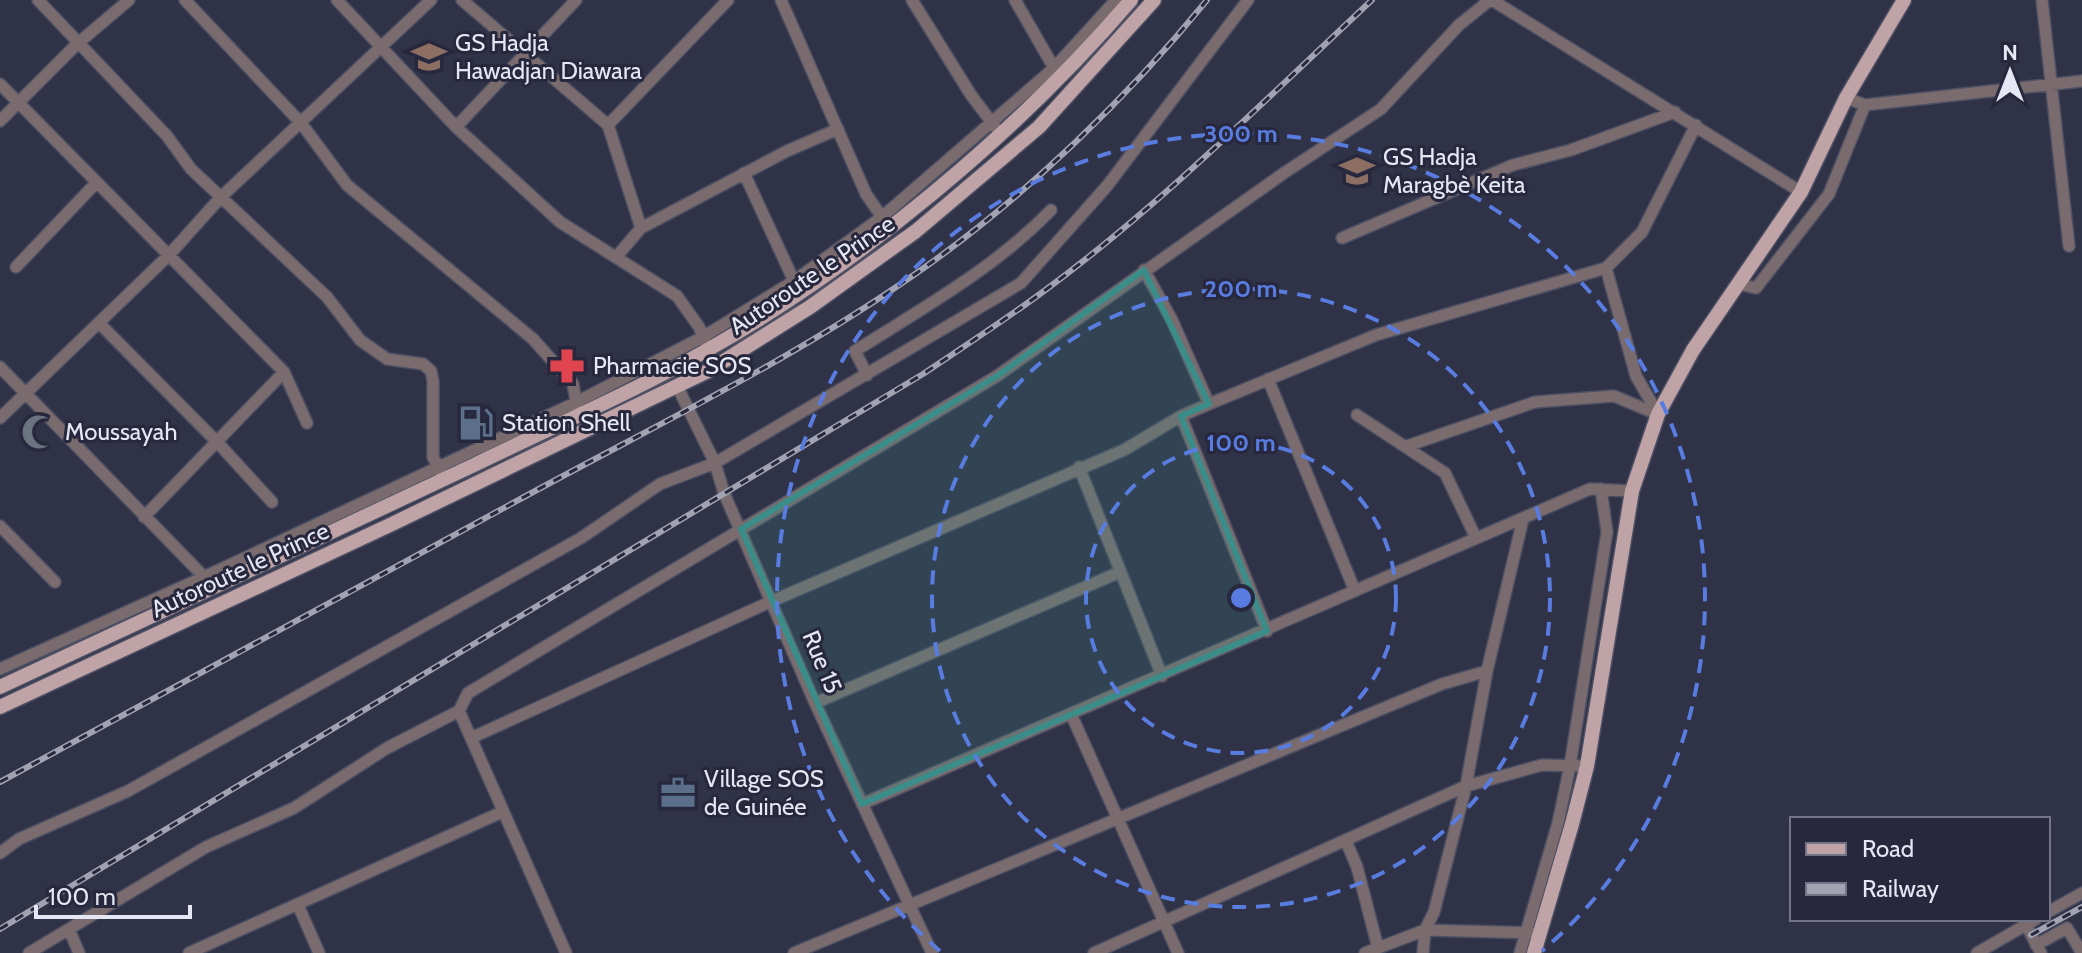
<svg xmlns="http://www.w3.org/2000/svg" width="2082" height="953" viewBox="0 0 2082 953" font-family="Cabin,sans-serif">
<rect width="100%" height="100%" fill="#303247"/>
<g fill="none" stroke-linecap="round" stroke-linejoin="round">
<g stroke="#4d4f63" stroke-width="14">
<path id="minor" d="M38,0L167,136L191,169L327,297L360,340L387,359L423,364L431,371L433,381V457L440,471
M185,0L301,123L347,185L533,339L573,384L577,406
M337,0L456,127L560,222L677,296L699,327L705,341
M462,0L608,125L641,228
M781,0L866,194L886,223
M912,0L971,95L996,128
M1015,0L1054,68
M1492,0L1801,192
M2042,0L2069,246
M0,84L284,372L307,423
M1846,98L1865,105L2082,81
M0,121L77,44L129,0
M608,125L728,0
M456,127L576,0
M744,173L794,281
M1342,238L1513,165L1571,150L1675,112
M617,256L641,228L787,151L838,129
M16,267L96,183
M1144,270L1172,320L1209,404
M1738,284L1756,288L1829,194L1865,105
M99,323L218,443L272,502
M0,367L208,581
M867,375L855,351C923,308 995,268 1051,210
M1268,379L1355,591
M677,386L715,463L724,493L815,703L932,953
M1658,414L1636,376L1606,268L1642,232L1696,125
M1357,415L1445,473L1476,538
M1181,416L1267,631
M0,418L169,255L221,197L431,0
M1407,446L1535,402L1614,396L1657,414
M1079,467L1162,676
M144,517L284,372
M0,526L55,582
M0,669L204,577L575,403L703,337L794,281L882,217L1054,68L1116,0
M815,703L1120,572
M459,711L566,953
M1071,714L1178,953
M471,738L772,601L1124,450L1181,416L1209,404L1376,335L1606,268
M862,804L1590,489L1632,491
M1346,841L1357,867L1378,948
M0,853L19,839L128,791L581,538L660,484L715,463L1021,283L1107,186L1248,0
M298,905L319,953
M2048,912L2082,893
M2026,925L2041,953
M69,929L79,953
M2036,945L2067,928L2080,950
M29,953L206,847L294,808L387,748L459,711L468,693L997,376L1284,173L1381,109L1459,25L1490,0
M189,953L502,812
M794,953L1442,684L1487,671
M1094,953L1466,786L1542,765L1587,766
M1365,953L1425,930L1531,933
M1423,953L1425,930L1434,912L1466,786L1487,671L1523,519
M1520,953L1558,823L1570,766L1607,532L1601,489
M1977,953L2036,919"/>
</g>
<g stroke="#4d4f63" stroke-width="17">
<path id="major" d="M0,687C158,613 317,540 474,465C552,427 633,392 709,349C861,263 1017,133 1131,0
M0,707L392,524L708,371L810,307L916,231L1039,127L1154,0
M1534,953L1572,824L1587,766L1632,491L1658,414L1693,350L1801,192L1846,98L1904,0"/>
</g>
<use href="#minor" stroke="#7a6c6e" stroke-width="11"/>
<use href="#major" stroke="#bfa3a6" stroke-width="14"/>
<g stroke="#a1a3b3" stroke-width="6">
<path id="rail" d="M0,782C175,687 350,592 524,497C660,423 802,355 928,265C1029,193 1129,96 1207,0
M0,929L923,374C963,347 1005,320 1044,291C1161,205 1266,99 1372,0
M2031,935L2082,907"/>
</g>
<use href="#rail" stroke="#27283d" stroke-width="3" stroke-dasharray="9" stroke-linecap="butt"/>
</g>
<path fill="#3a8d89" fill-opacity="0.2" stroke="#3a8d89" stroke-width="6" stroke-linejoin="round" d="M1144,270L1209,404L1181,416L1267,631L862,804L741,529L997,376Z"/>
<g fill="none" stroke="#597ce0" stroke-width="4" stroke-dasharray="14 10">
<circle cx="1241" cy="598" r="155"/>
<circle cx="1241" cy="598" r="309"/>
<path d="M940 951A464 464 0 1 1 1542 951"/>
</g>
<defs>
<g id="school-bare" transform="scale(2.76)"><path d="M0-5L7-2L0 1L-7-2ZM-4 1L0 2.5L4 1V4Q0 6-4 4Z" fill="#8d6e63" stroke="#27283d" stroke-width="2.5" paint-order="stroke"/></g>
<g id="pharmacy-bare" transform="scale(2.76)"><path d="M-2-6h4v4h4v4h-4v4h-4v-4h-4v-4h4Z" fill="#e0444e" stroke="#27283d" stroke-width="2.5" paint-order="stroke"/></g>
<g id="fuel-bare" transform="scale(2.76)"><path d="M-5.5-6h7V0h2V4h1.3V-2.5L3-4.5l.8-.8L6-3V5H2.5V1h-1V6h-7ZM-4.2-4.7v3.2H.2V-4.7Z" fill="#5c6f8a" stroke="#27283d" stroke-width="2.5" paint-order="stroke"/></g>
<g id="mosque-bare" transform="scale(2.76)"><path d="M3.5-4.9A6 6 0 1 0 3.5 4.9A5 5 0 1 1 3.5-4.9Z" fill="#6b7280" stroke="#27283d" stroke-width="2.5" paint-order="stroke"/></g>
<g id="office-bare" transform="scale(2.76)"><path d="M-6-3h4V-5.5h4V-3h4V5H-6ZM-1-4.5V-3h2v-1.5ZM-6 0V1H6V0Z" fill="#5c6f8a" stroke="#27283d" stroke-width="2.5" paint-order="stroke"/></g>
</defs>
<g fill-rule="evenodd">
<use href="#school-bare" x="429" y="57"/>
<use href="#school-bare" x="1357" y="171"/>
<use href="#pharmacy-bare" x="567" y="366"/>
<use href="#fuel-bare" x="476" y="423"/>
<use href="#mosque-bare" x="39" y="432"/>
<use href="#office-bare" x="678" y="793"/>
</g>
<g text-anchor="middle" stroke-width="6" stroke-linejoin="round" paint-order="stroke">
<g font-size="24" fill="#e5e7f4" stroke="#27283d" text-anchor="start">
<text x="455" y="51">GS Hadja<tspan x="455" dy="28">Hawadjan Diawara</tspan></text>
<text x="1383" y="165">GS Hadja<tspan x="1383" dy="28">Maragbè Keita</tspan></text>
<text x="593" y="374">Pharmacie SOS</text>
<text x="502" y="431">Station Shell</text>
<text x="65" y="440">Moussayah</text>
<text x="704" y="787">Village SOS<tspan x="704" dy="28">de Guinée</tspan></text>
</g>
<g font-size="24" fill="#e5e7f4" stroke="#27283d">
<text transform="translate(812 275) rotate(-34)" y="8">Autoroute le Prince</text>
<text transform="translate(240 570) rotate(-25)" y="8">Autoroute le Prince</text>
<text transform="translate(822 662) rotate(67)" y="8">Rue 15</text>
</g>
</g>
<circle cx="1241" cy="598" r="12" fill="#597ce0" stroke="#27283d" stroke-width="4"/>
<g font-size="24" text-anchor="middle" font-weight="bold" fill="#597ce0" stroke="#27283d" stroke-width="6" stroke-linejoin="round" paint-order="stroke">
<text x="1241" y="142">300 m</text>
<text x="1241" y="297">200 m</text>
<text x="1241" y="451">100 m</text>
</g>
<rect x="1790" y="817" width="260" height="104" fill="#27283d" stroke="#737486" stroke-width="2"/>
<rect x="1806" y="843" width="40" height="12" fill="#bfa3a6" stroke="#737486" stroke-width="2"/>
<text x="1862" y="857" font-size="24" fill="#e5e7f4">Road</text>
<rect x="1806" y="883" width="40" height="12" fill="#a1a3b3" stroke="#737486" stroke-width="2"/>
<text x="1862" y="897" font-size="24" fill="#e5e7f4">Railway</text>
<g transform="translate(2010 72)" stroke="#27283d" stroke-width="6" paint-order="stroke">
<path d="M0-6L14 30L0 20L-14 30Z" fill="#e5e7f4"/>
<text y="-12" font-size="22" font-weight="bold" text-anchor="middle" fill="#e5e7f4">N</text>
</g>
<path d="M36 905v12h154v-12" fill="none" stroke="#e5e7f4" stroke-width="4"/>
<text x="48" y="905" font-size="24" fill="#e5e7f4" stroke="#27283d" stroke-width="6" paint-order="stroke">100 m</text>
</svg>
